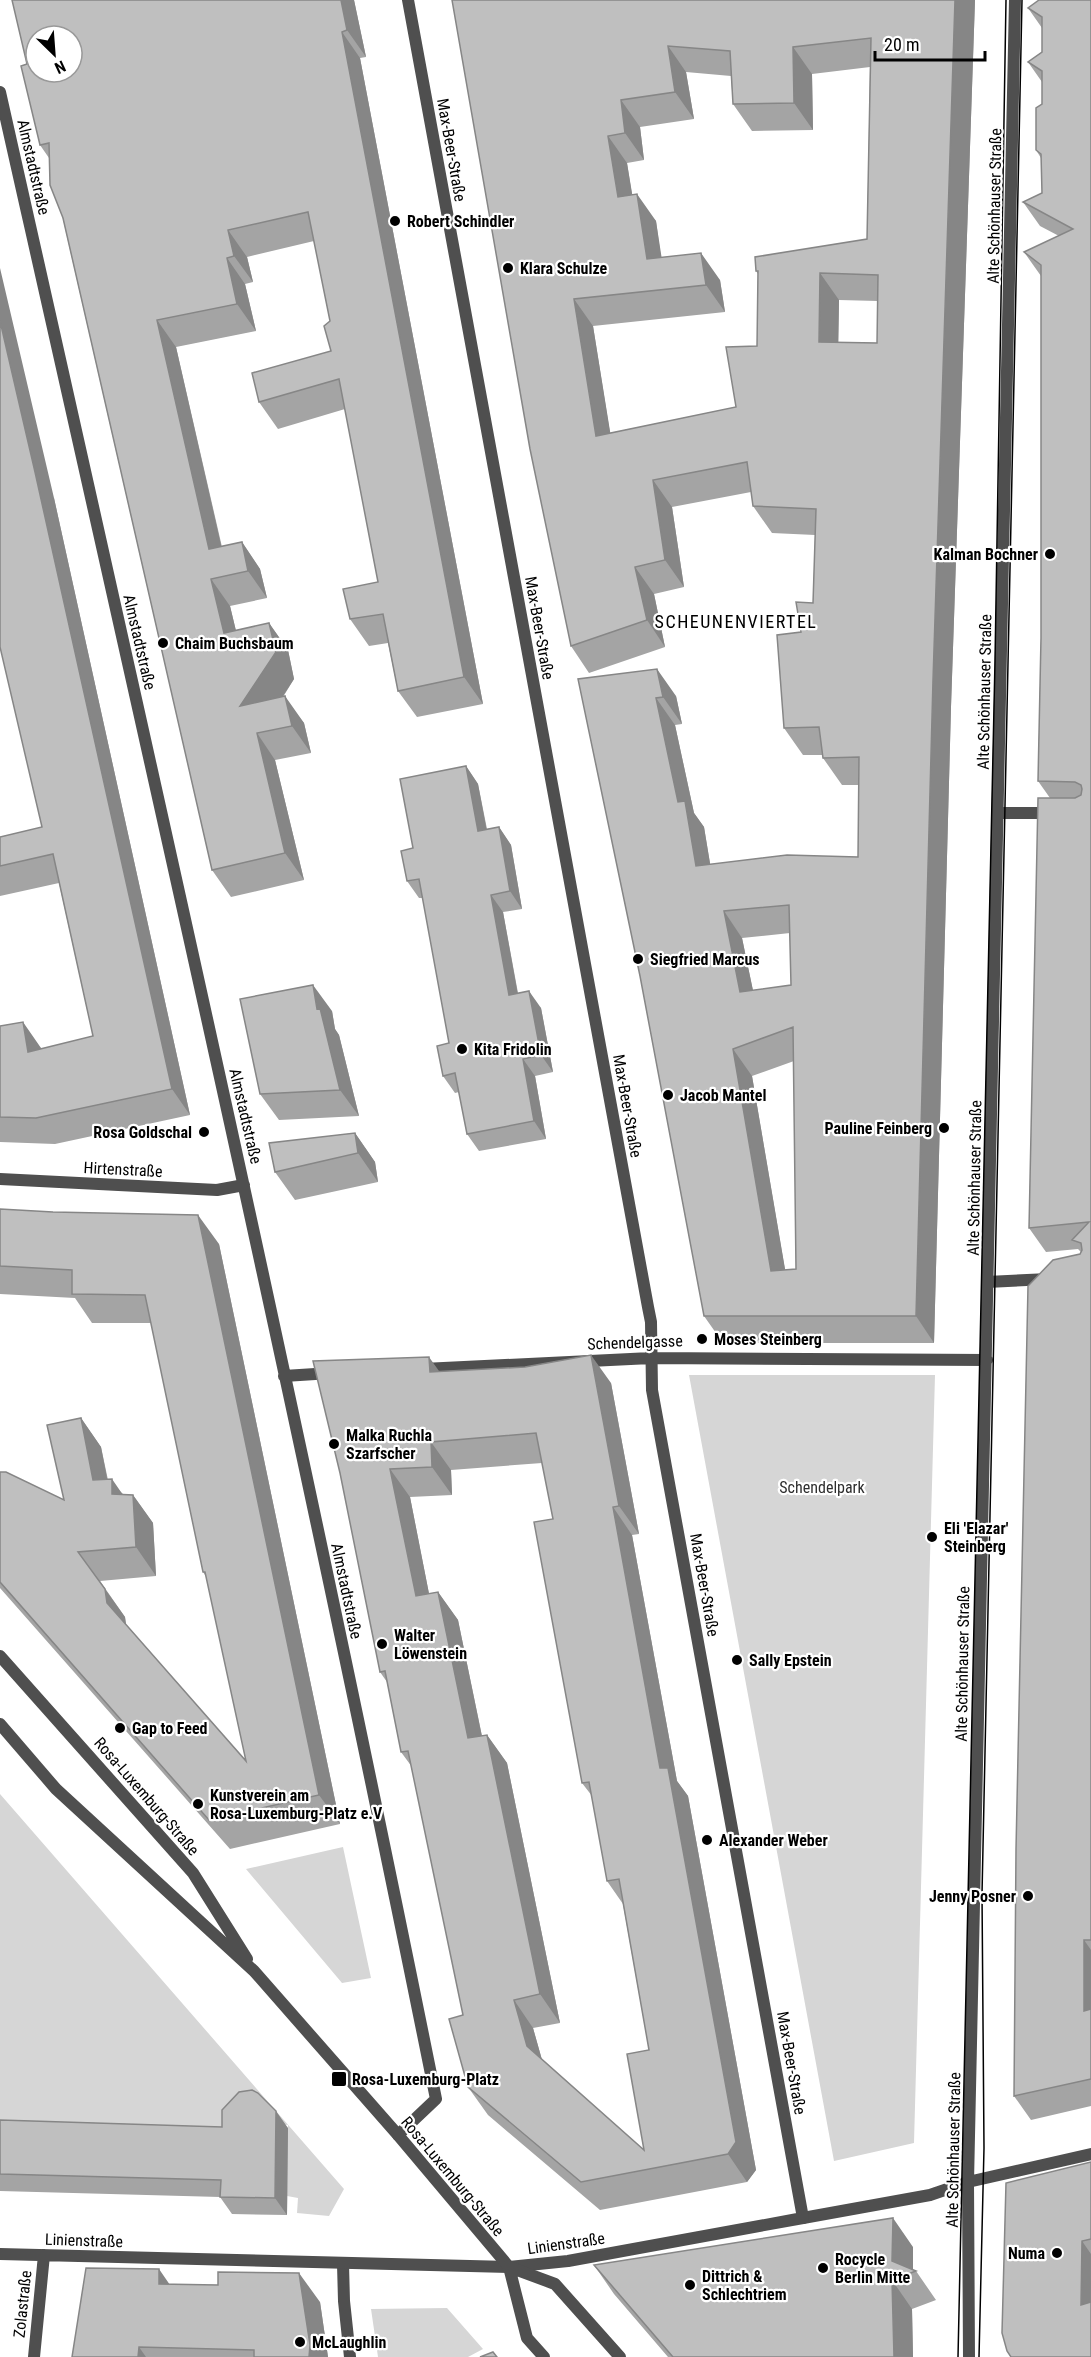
<svg xmlns="http://www.w3.org/2000/svg" width="1091" height="2357" viewBox="0 0 1091 2357" font-family="'Roboto Condensed',sans-serif">
<rect width="100%" height="100%" fill="#fff"/>
<path fill="#d6d6d6" d="M689,1375H935L914,2143L834,2161Z
M0,1794L344,2189L329,2216L297,2213L298,2198L287,2196L288,2125L278,2124L234,2144L0,2137Z
M343,1847L371,1978L342,1983L246,1869Z
M447,2308L483,2349L468,2357H378L371,2309Z"/>
<g fill="none" stroke-linecap="round" stroke-linejoin="round">
<path stroke="#4f4f4f" stroke-width="12" d="M343,2264L344,2301L350,2357"/>
<path stroke="#4f4f4f" stroke-width="12" d="M803,2218L930,2195L968,2182"/>
<path stroke="#4f4f4f" stroke-width="12" d="M0,92C150,760 301,1427 436,2099L398,2135
M998,813H1054
M0,1179L217,1190L244,1185
M987,1282L1049,1279
M423,1369L651,1358L987,1360
M284,1376L331,1373
M968,2182L1091,2154
M0,2254L509,2267L568,2261L803,2218L652,1390L651,1322L648,1307L408,0
M34,2357L44,2255
M969,2357L968,2182L1015,0"/>
<path stroke="#4f4f4f" stroke-width="12" d="M0,1656L193,1873L247,1959
M0,1724L56,1789L254,1971L398,2135L509,2267L527,2338L544,2357
M509,2267L555,2284L620,2357"/>
<path stroke="#000" stroke-width="1.5" d="M958,2357L995,661L1006,0
M979,2357L984,2148L982,1894L1022,0"/>
</g>
<path fill="#a4a4a4" fill-rule="evenodd" d="M12,0H354L366,57L360,58L483,704L417,717L398,691L388,643L369,646L350,619L378,582L345,409L278,429L259,402L331,351L330,321L314,241L247,257L253,282L245,284L256,331L176,347L222,547L242,542L260,569L267,598L230,606L236,631L269,623L288,650L294,679L283,697L304,723L311,753L275,760L304,880L231,897L212,870L49,158L40,145L27,64Z
M452,0H975L951,707L934,1343H723L704,1316L640,976L578,679L676,696L682,724L675,725L694,813L704,827L710,864L858,857L859,785H842L823,758L822,755H803L784,728L801,632L813,603L815,535L772,533L753,506L751,492L672,507L684,587L654,594L665,647L589,673L571,646ZM870,67L867,239L756,271L758,274L757,346L736,407L610,433L593,326L725,312L720,280L661,258L656,221L632,195L627,163L644,160L640,127L694,119L686,72L731,76L733,104L752,131L813,130L812,74ZM839,300L878,301L877,343L838,342ZM790,933L791,985L753,991L742,938ZM794,1061L796,1269L785,1270L752,1076Z
M1091,0V2106L1031,2120L1014,2096L1080,1254L1081,1252L1078,1249L1046,1252L1029,1228L1050,798L1038,781L1041,638V276L1024,252L1059,236L1040,226L1023,202L1042,193L1041,158L1036,150L1042,104V82L1028,62L1042,52V28L1028,8Z
M54,498L190,1115L55,1144L0,1142V1026L41,1048V1049L93,1036L59,883L0,896V837L42,827Z
M466,766L478,784L487,829L499,827L511,845L522,909L503,912L518,993L541,1008L553,1072L535,1076L546,1139L479,1151L467,1134L459,1092L455,1093L443,1076L449,1043L423,898H419L407,881L413,848Z
M332,1011L335,1029L339,1035L359,1116L279,1120L260,1094Z
M355,1133L375,1162L378,1182L295,1200L275,1172Z
M0,1209L219,1244L340,1824L230,1849L0,1588V1472L64,1500L81,1418L101,1447L108,1480L123,1494L133,1495L153,1523L156,1576L100,1581L125,1617L126,1625L246,1761L207,1578L203,1572L151,1323H92L75,1298L0,1294Z
M440,1372L611,1383L639,1534L632,1535L677,1781L688,1796L756,2170L747,2182L600,2210L488,2115L468,2087L463,2015L412,1767L401,1752L387,1682L380,1672L340,1473ZM542,1463L553,1519L582,1783L592,1796L607,1881L623,1904L649,2050L644,2150L542,2060L533,2028L560,2023L507,1763L487,1735L482,1736L458,1620L438,1592L429,1594L410,1497L452,1495L451,1470Z
M0,2120L222,2127L288,2128L287,2215L232,2214L220,2197L0,2191Z
M1091,2162V2357H1011Z
M913,2247V2270L916,2271L936,2300L912,2309L913,2357H668L614,2294L594,2265Z
M169,2284L320,2302L328,2357H72Z"/>
<path fill="#868686" d="M341,0H354L366,57L347,30Z
M955,0H975L951,707L934,1343L916,1316L933,680Z
M342,32L360,58L483,704L464,677Z
M668,46L686,72L694,119L675,92Z
M793,47L812,74L813,130L794,103Z
M621,100L640,127L644,160L625,133Z
M608,136L627,163L637,223L618,197Z
M637,194L656,221L666,286L647,259Z
M228,230L247,257L253,282L234,256Z
M701,253L720,280L725,312L706,285Z
M227,258L245,284L256,331L237,304Z
M0,268L54,498L190,1115L172,1089L0,321Z
M820,273L839,300L838,368L819,342Z
M574,299L593,326L615,462L596,436Z
M157,320L176,347L228,576L209,549Z
M653,480L672,507L684,587L665,560Z
M242,542L260,569L267,598L248,571Z
M635,567L654,594L665,647L647,620Z
M211,579L230,606L243,660L224,633Z
M269,623L288,650L294,679L259,733L240,706Z
M657,669L676,696L682,724L663,697Z
M285,696L304,723L311,753L292,726Z
M656,698L675,725L694,813L704,827L715,893L696,866L678,802Z
M257,733L275,760L304,880L285,853Z
M466,766L478,784L490,848L478,831Z
M499,827L511,845L522,909L510,891Z
M491,895L503,912L521,1012L509,995Z
M724,911L742,938L759,1019L740,992Z
M313,985L332,1011L335,1029L339,1035L359,1116L340,1090L317,1009Z
M529,991L541,1008L553,1072L541,1055Z
M23,1022L41,1048L47,1078L28,1052Z
M733,1049L752,1076L790,1298L771,1271Z
M523,1059L535,1076L546,1139L534,1121Z
M355,1133L375,1162L378,1182L358,1153Z
M198,1215L219,1244L340,1824L319,1795Z
M591,1355L611,1383L639,1534L619,1506Z
M429,1357L449,1385L430,1372Z
M81,1418L101,1447L113,1509L93,1480Z
M431,1442L451,1470L452,1495L432,1467Z
M390,1469L410,1497L435,1624L416,1596Z
M112,1479L132,1508L112,1494Z
M133,1495L153,1523L156,1576L136,1547Z
M613,1507L632,1535L677,1781L688,1796L756,2170L747,2182L728,2154L660,1768Z
M105,1589L125,1617L127,1632L107,1603Z
M438,1592L458,1620L488,1766L468,1738Z
M487,1735L507,1763L560,2023L540,1994Z
M1084,1940L1091,1950V2021L1084,2011Z
M514,2000L533,2028L546,2074L527,2046Z
M276,2111L288,2128L287,2215L275,2198Z
M893,2218L913,2247V2272L892,2261Z
M1082,2241L1091,2254V2320L1081,2305Z
M159,2269L179,2298L159,2284Z
M299,2273L320,2302L328,2357H309Z
M892,2280L912,2309L913,2357H894Z
M139,2347L146,2357H138Z"/>
<path fill="#bfbfbf" stroke="#868686" stroke-width="1.5" fill-rule="evenodd" d="M12,0H341L347,30L342,32L464,677L398,691L383,614L350,619L343,589L378,582L339,379L259,402L252,373L331,351L324,326L330,321L308,212L228,230L234,256L227,258L237,304L157,320L209,549L242,542L248,571L211,579L224,633L269,623L276,652L240,706L285,696L292,726L257,733L285,853L212,870L63,218L50,185L49,143L40,145L21,66L27,64ZM36,36H72V72H36Z
M452,0H955L933,680L916,1316H704L640,976L578,679L657,669L663,697L656,698L678,802L685,801L696,866L787,855L858,857L859,757L823,758L819,727L784,728L777,635L801,632L796,602L813,603L816,509L753,506L747,462L653,480L665,560L635,567L647,620L571,646L530,449ZM871,38L867,239L755,257L756,271H758L757,346L726,347L736,407L596,436L574,299L706,285L701,253L647,259L637,194L618,197L608,136L625,133L621,100L675,92L668,46L730,51L733,104L794,103L793,47ZM820,273L878,275L877,343L819,342ZM789,905L791,985L740,992L724,911ZM793,1027L796,1269L771,1271L733,1049Z
M1039,0H1091V1940H1084V2011L1091,2009V2079L1014,2096L1016,1849L1028,1286L1053,1260L1080,1254L1082,1250L1081,1243L1072,1240L1089,1222L1029,1228L1038,798H1075L1081,795L1082,789L1081,785L1075,782L1038,781L1041,638V265L1024,252L1073,229L1023,202L1042,193L1041,154L1036,150V108L1042,104V71L1028,62L1042,52V17L1028,8Z
M0,321L35,472L172,1089L36,1118L0,1117V1026L23,1022L28,1052L93,1036L53,854L0,866V837L42,827L0,647Z
M466,766L478,831L499,827L510,891L491,895L509,995L529,991L541,1055L523,1059L534,1121L467,1134L455,1073L443,1076L437,1046L449,1043L419,879L407,881L401,851L413,848L400,779Z
M313,985L317,1009L320,1008L340,1090L260,1094L240,999Z
M355,1133L358,1153L275,1172L269,1143Z
M0,1209L53,1212L198,1215L319,1795L209,1820L0,1582V1472H6L64,1500L47,1425L81,1418L93,1480L112,1479V1494L133,1495L136,1547L78,1552L105,1589L107,1603L246,1761L205,1572H203L145,1295L72,1294V1270L0,1266Z
M591,1355L619,1506L613,1507L660,1768H668L736,2142L728,2154L581,2182L468,2087L449,2019L463,2015L408,1751L401,1752L385,1671L380,1672L340,1473L313,1361L429,1357L430,1372L525,1367ZM536,1433L553,1519L534,1522L582,1783L589,1782L607,1881L619,1879L649,2050L627,2054L644,2150L527,2046L514,2000L540,1994L487,1735L468,1738L438,1592L416,1596L390,1469L432,1467L431,1442Z
M252,2090L258,2093L276,2111L275,2198L220,2197L221,2180L0,2174V2120L222,2127V2110L239,2092Z
M1091,2162V2239L1082,2241L1081,2305L1091,2302V2357H1011L1007,2351L1002,2333L1006,2183Z
M893,2218L892,2261L916,2271L892,2280L894,2357H673L594,2265Z
M86,2268L159,2269V2284L218,2285V2272L299,2273L310,2345L309,2357H254V2350L139,2347L138,2357H72Z
M493,2352L497,2357H480Z"/>
<g fill="#000" stroke="#fff" stroke-width="2">
<circle cx="395" cy="221" r="6"/>
<circle cx="508" cy="268" r="6"/>
<circle cx="1050" cy="554" r="6"/>
<circle cx="163" cy="643" r="6"/>
<circle cx="638" cy="959" r="6"/>
<circle cx="462" cy="1049" r="6"/>
<circle cx="668" cy="1095" r="6"/>
<circle cx="944" cy="1128" r="6"/>
<circle cx="204" cy="1132" r="6"/>
<circle cx="702" cy="1339" r="6"/>
<circle cx="334" cy="1444" r="6"/>
<circle cx="932" cy="1537" r="6"/>
<circle cx="382" cy="1644" r="6"/>
<circle cx="737" cy="1660" r="6"/>
<circle cx="120" cy="1728" r="6"/>
<circle cx="198" cy="1804" r="6"/>
<circle cx="707" cy="1840" r="6"/>
<circle cx="1028" cy="1896" r="6"/>
<rect x="331" y="2071" width="16" height="16" rx="3"/>
<circle cx="1057" cy="2253" r="6"/>
<circle cx="823" cy="2268" r="6"/>
<circle cx="690" cy="2285" r="6"/>
<circle cx="300" cy="2342" r="6"/>
</g>
<g text-anchor="middle" stroke-width="4.5" stroke-linejoin="round" paint-order="stroke">
<g font-size="16" fill="#000" stroke="#fff">
<text transform="translate(452 150) rotate(80)" y="6">Max-Beer-Straße</text>
<text transform="translate(34 167) rotate(77)" y="6">Almstadtstraße</text>
<text transform="translate(994 206) rotate(-89)" y="6">Alte Schönhauser Straße</text>
<text transform="translate(540 628) rotate(80)" y="6">Max-Beer-Straße</text>
<text transform="translate(140 642) rotate(77)" y="6">Almstadtstraße</text>
<text transform="translate(984 692) rotate(-89)" y="6">Alte Schönhauser Straße</text>
<text transform="translate(628 1106) rotate(80)" y="6">Max-Beer-Straße</text>
<text transform="translate(246 1116) rotate(77)" y="6">Almstadtstraße</text>
<text transform="translate(123 1169) rotate(3)" y="6">Hirtenstraße</text>
<text transform="translate(974 1178) rotate(-89)" y="6">Alte Schönhauser Straße</text>
<text transform="translate(635 1342) rotate(-2)" y="6">Schendelgasse</text>
<text transform="translate(705 1585) rotate(80)" y="6">Max-Beer-Straße</text>
<text transform="translate(347 1591) rotate(78)" y="6">Almstadtstraße</text>
<text transform="translate(962 1664) rotate(-89)" y="6">Alte Schönhauser Straße</text>
<text transform="translate(147 1796) rotate(49)" y="6">Rosa-Luxemburg-Straße</text>
<text transform="translate(792 2063) rotate(80)" y="6">Max-Beer-Straße</text>
<text transform="translate(953 2150) rotate(-89)" y="6">Alte Schönhauser Straße</text>
<text transform="translate(453 2176) rotate(50)" y="6">Rosa-Luxemburg-Straße</text>
<text transform="translate(84 2240) rotate(2)" y="6">Linienstraße</text>
<text transform="translate(566 2243) rotate(-8)" y="6">Linienstraße</text>
<text transform="translate(22 2304) rotate(-84)" y="6">Zolastraße</text>
</g>
<g font-size="16" font-weight="bold" fill="#000" stroke="#fff" text-anchor="start">
<text x="407" y="227">Robert Schindler</text>
<text x="520" y="274">Klara Schulze</text>
<text x="1038" y="560" text-anchor="end">Kalman Bochner</text>
<text x="175" y="649">Chaim Buchsbaum</text>
<text x="650" y="965">Siegfried Marcus</text>
<text x="474" y="1055">Kita Fridolin</text>
<text x="680" y="1101">Jacob Mantel</text>
<text x="932" y="1134" text-anchor="end">Pauline Feinberg</text>
<text x="192" y="1138" text-anchor="end">Rosa Goldschal</text>
<text x="714" y="1345">Moses Steinberg</text>
<text x="346" y="1441">Malka Ruchla<tspan x="346" dy="18">Szarfscher</tspan></text>
<text x="944" y="1534">Eli 'Elazar'<tspan x="944" dy="18">Steinberg</tspan></text>
<text x="394" y="1641">Walter<tspan x="394" dy="18">Löwenstein</tspan></text>
<text x="749" y="1666">Sally Epstein</text>
<text x="132" y="1734">Gap to Feed</text>
<text x="210" y="1801">Kunstverein am<tspan x="210" dy="18">Rosa-Luxemburg-Platz e.V</tspan></text>
<text x="719" y="1846">Alexander Weber</text>
<text x="1016" y="1902" text-anchor="end">Jenny Posner</text>
<text x="352" y="2085">Rosa-Luxemburg-Platz</text>
<text x="1045" y="2259" text-anchor="end">Numa</text>
<text x="835" y="2265">Rocycle<tspan x="835" dy="18">Berlin Mitte</tspan></text>
<text x="702" y="2282">Dittrich &amp;<tspan x="702" dy="18">Schlechtriem</tspan></text>
<text x="312" y="2348">McLaughlin</text>
</g>
<g font-size="16" fill="#2d2d2d" stroke="#fff">
<text x="822" y="1493">Schendelpark</text>
</g>
<g font-size="18" letter-spacing="1.5" fill="#000" stroke="#fff">
<text x="736" y="628">SCHEUNENVIERTEL</text>
</g>
</g>
<g transform="translate(54 54) rotate(155)"><circle r="28" fill="#ffffff" stroke="#999999" stroke-width="1.5"/>
<path d="M0-4.5L10 22L0 15L-10 22Z" fill="#000000"/>
<text y="-9" font-size="16" font-weight="bold" text-anchor="middle" fill="#000000">N</text>
</g>
<path d="M875 51v9h110v-9" fill="none" stroke="#000000" stroke-width="3"/>
<text x="884" y="51" font-size="18" fill="#000000" stroke="#ffffff" stroke-width="4.5" paint-order="stroke">20 m</text>
</svg>
